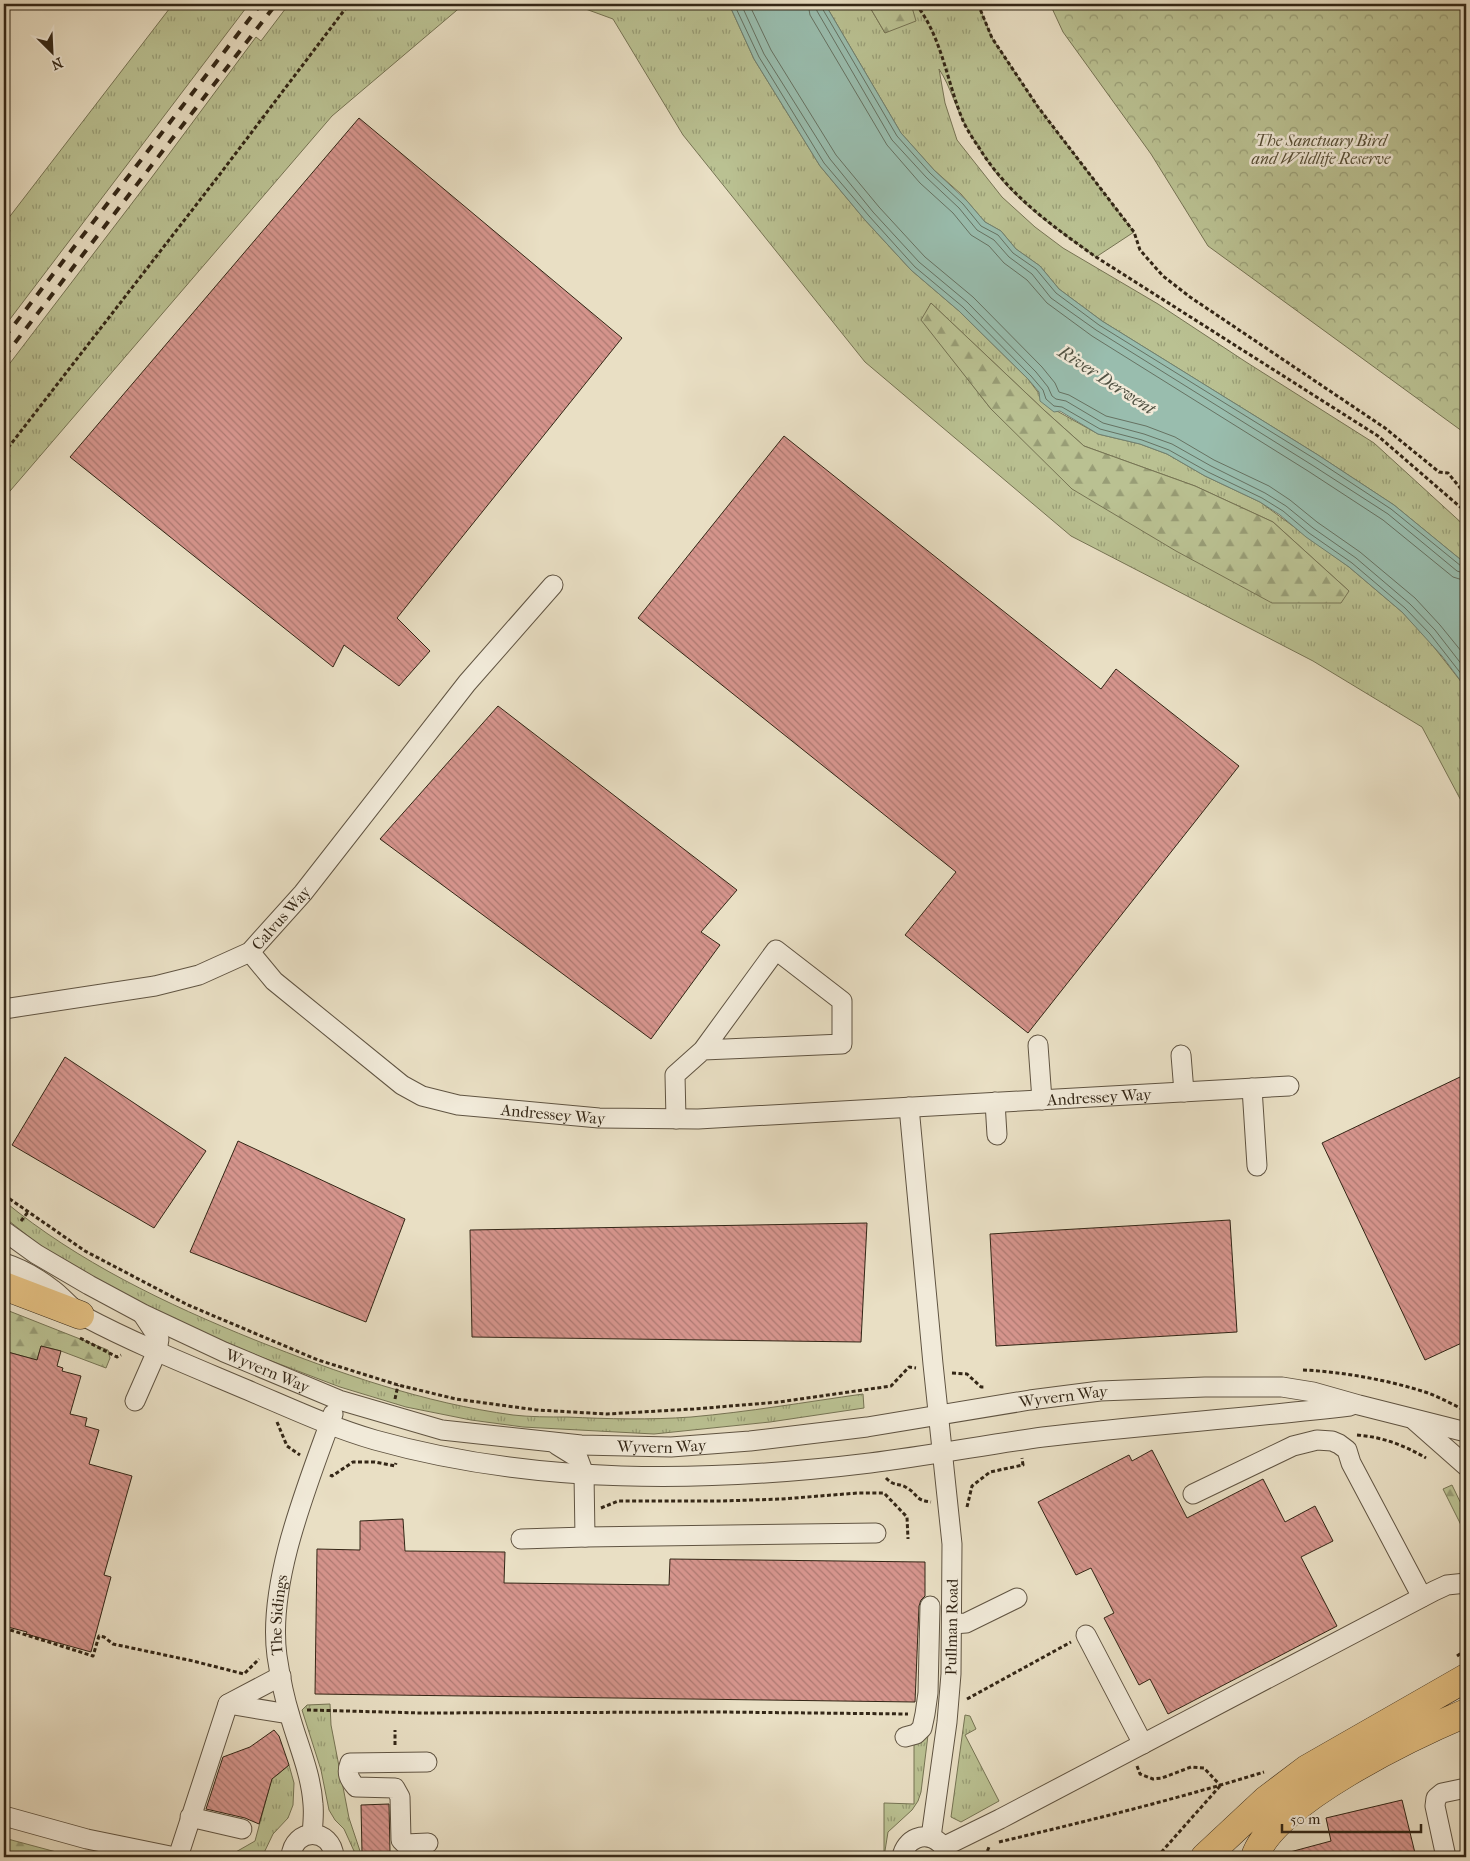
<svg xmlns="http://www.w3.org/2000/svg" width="1470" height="1861" viewBox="0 0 1470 1861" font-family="'IM FELL French Canon',serif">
<defs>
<pattern id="grass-tufts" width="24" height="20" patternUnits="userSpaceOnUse" patternTransform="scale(1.25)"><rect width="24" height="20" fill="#bac192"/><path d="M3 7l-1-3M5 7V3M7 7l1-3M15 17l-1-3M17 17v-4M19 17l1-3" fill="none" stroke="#989d76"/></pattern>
<pattern id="forest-firs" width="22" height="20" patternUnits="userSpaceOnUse" patternTransform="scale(1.25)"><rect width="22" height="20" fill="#bac192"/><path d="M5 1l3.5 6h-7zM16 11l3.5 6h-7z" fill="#989d76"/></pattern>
<pattern id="park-crowns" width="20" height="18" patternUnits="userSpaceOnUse" patternTransform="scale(1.25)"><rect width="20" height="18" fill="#bac192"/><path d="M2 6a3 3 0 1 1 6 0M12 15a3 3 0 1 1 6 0" fill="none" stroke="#989d76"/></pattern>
<pattern id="building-back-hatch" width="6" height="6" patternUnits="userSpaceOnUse" patternTransform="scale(1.25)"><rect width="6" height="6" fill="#d5948c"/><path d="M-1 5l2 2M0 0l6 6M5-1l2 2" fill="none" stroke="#ad7971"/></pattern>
</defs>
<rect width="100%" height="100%" fill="#e9dfc4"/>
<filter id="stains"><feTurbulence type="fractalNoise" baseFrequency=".004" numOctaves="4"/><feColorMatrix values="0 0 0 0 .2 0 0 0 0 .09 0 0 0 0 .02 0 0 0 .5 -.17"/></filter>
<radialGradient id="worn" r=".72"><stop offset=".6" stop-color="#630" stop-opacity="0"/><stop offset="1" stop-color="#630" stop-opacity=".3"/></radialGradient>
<path fill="url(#grass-tufts)" stroke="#767454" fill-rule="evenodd" d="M173,4H249L4,327V224Z
M289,4H471L463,5L332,116L4,498V371L152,177L256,37L261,41Z
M572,4H729L754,59L820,166L865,220L911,270L959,311L1028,379L1040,395L1057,411L1098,434L1140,444L1167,454L1205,476L1260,502L1349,567L1402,612L1426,637L1466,688V810L1422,727L1313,661L1071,536L865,362L683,135L613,19ZM931,303L1045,411L1084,446L1195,486L1273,522L1349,591L991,409L922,320Z
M825,4H868L885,33L908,4H978L992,38L1038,107L1134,232L1096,257C1068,237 1039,218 1014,193C995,175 980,151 967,128C956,110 951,87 939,69L945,103L957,140L1002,197L1035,227L1063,248L1158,304L1246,362L1374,443L1466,527L1465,549L1466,564L1394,505L1318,455L1102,321L1059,289L1040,266L1016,249L1001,231L985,222L961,194L934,170L901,133Z
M4,1201C78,1262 166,1304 255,1340C338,1373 424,1403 513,1415C530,1417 549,1417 567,1417C608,1419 650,1420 691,1417C748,1412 806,1402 863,1394L864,1408L770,1422L654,1434L523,1427L471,1420L406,1407L340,1387L261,1357L188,1327L111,1287L42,1247L4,1217Z
M330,1704L331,1725L349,1818L362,1857L354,1851L344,1829L335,1820L329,1810L321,1770L302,1710L307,1705Z
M965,1715L970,1716L976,1729L965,1735L999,1801L961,1822L951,1817Z
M928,1735L921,1792L918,1801L912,1810L888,1832L884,1857V1803L914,1804V1738Z
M289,1765L294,1783L293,1805L288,1818L273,1834L262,1857L234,1853L255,1841L273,1774L276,1776Z"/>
<path fill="url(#forest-firs)" stroke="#767454" d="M868,4H911L916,21L885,33Z
M931,303L1045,411L1084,446L1195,486L1273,522L1349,591L1341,603H1272L1176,551L1072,489L991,409L921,320Z
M4,1309L108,1350L110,1358L106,1368L61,1351L41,1346L37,1360L4,1351Z
M1452,1485L1466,1514V1535L1443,1489Z
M4,1838L75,1857H4Z"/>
<path fill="url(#park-crowns)" stroke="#767454" d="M1050,4H1466V434L1208,246L1151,154L1063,32Z"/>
<path fill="#99bdae" stroke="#708171" d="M729,4H825L901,133L934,170L967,201L985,222L1001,231L1016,249L1040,266L1059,289L1102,321L1318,455L1394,505L1466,564V688L1442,656L1402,612L1349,567L1306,537L1280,515L1260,502L1205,476L1167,454L1140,444L1098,434L1060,411L1054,412L1040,401L1039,392L1028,379L959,311L911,270L865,220L820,166L754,59Z"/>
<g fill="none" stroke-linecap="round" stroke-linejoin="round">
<path stroke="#667262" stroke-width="1" d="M734,4L759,57L824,163L869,216L915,267L963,307L1031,376L1043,390L1046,399L1054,406L1062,407L1100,429L1142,440L1169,450L1208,472L1262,498L1283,511L1309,533L1352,563L1405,608L1430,634L1466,680
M741,4L764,54L830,159L873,212L919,262L967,302L1036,372L1048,387L1052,396L1056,399L1066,401L1103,423L1144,434L1172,444L1211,466L1265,493L1286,506L1313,528L1356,558L1410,604L1435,630L1466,670
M749,4L771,50L836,155L879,207L925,257L973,297L1042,367L1055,383L1059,392L1069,395L1106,416L1146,426L1175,437L1214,460L1269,486L1290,500L1317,522L1360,552L1415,598L1440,625L1466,657
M808,4L810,15L887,145L920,183L953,213L971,235L989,246L1004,263L1027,280L1047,303L1092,336L1308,471L1383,520L1453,577L1466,581
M815,4L817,11L892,140L926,177L959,208L977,230L994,240L1009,257L1032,274L1051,298L1096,330L1312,465L1388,514L1457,571L1466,574
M822,4V8L897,136L930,173L963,204L981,226L998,235L1013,253L1036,269L1056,293L1099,325L1315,459L1391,509L1461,566L1466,567"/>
</g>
<path fill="url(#building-back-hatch)" stroke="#332616" d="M359,118L622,338L397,618L430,651L399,686L344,645L333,667L70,457Z
M784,436L1101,689L1116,669L1239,766L1028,1033L905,935L956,872L638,618Z
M498,706L737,890L701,932L720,945L651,1039L380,839Z
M65,1057L206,1151L154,1228L12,1145Z
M1460,1077L1466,1089V1341L1425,1360L1322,1143Z
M238,1141L405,1219L366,1322L190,1252Z
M1230,1220L1237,1332L996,1346L990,1234Z
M867,1223L861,1342L472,1337L470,1230Z
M41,1346L61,1351L57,1366L63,1368L62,1371L81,1376L70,1414L87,1418L85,1426L99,1430L89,1464L132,1476L104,1575L111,1577L91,1652L26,1634L27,1632L4,1626V1351L37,1360Z
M1152,1450L1187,1518L1263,1479L1285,1522L1315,1506L1333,1541L1301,1557L1337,1626L1168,1714L1150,1679L1139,1685L1104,1618L1114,1613L1091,1568L1076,1575L1038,1502L1129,1455L1132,1461Z
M403,1519L405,1551L505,1552L504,1583L669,1585L670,1559L925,1562V1596L921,1600L919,1606L915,1702L315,1694L317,1549L360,1550V1521Z
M274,1730L279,1736L289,1765L272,1779L259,1824L245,1818L206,1809L223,1757L250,1747Z
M1402,1800L1416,1857H1290V1852L1331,1841L1326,1818Z
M389,1804L390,1852L362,1853L361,1805Z"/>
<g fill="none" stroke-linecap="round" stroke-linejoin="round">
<g stroke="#605442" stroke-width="21">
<g id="minor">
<path id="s1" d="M250,952L274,981L402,1085L422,1096L458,1105L599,1118L698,1119L1289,1086"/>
<path id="s2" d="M4,1009L155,986L199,975L250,952L303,893L467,683L553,585"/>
<path d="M1038,1045L1042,1100"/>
<path d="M1181,1055L1184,1092"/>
<path d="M1252,1088L1257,1166"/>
<path d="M995,1102L997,1135"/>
<path d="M909,1107L933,1364L952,1544L951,1674L947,1722L931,1837"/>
<path d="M676,1119L675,1075L703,1050L842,1044V1001L776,950L703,1050"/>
<path id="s3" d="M4,1231L36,1254L89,1285L143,1314L224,1352L339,1400L442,1430L581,1445L671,1447L750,1441L867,1427L1030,1400L1100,1391L1205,1387H1282L1313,1392L1359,1405L1466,1432"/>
<path d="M4,1263C20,1268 39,1279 53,1290C64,1298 72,1310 85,1317C136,1344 191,1366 245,1389C288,1407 330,1427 375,1440C535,1485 706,1483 870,1463C928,1456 985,1445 1043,1437C1145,1425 1248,1418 1350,1406"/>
<path d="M135,1401L157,1351L159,1339L143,1315"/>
<path d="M1415,1421L1466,1466"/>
<path d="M557,1445L578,1458L584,1474L585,1537L876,1533"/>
<path d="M1193,1494L1293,1446L1317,1440L1332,1441L1339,1444L1347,1450L1351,1463L1422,1597"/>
<path d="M521,1539L585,1537"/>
<path d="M953,1624L966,1623L1017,1598"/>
<path d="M1086,1635L1143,1744"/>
<path d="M228,1704L289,1714"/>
<path d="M905,1737L916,1734L922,1728L925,1714L928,1693L930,1606"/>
<path d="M427,1762L350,1763C346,1773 349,1779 356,1787L395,1788L400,1797L401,1840L405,1844L428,1843"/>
<path d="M4,1816L87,1839L175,1857"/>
<path d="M190,1817L242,1829"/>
<path id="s4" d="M312,1834C313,1824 314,1814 313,1804C311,1773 298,1745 290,1716C284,1697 280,1676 277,1656C267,1582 308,1484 333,1414"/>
<path d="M943,1847L1000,1819L1434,1591L1447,1585L1466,1583"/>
<path d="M178,1857L228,1704L281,1676"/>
<path d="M291,1857C293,1827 332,1827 334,1857"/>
<path d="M902,1857C905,1839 925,1830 940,1843"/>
<path d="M1446,1857L1435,1806L1436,1798L1442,1793L1466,1788"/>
</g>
</g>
<g stroke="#332616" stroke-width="29">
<path id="highway" d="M4,1286L80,1315
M1205,1857L1266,1800L1307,1769L1466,1678
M1255,1857C1272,1802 1414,1735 1466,1713"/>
</g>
<path stroke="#332616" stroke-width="3" stroke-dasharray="4 2.5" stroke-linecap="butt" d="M916,4C943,39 947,84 964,123C968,131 973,139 978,146C1007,194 1051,225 1096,257L1378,436L1466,512
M978,4L992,38L1038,107L1134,232L1140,250L1163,276L1190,297L1385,428L1439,472L1448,473L1466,495
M4,453L217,178L349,4
M4,1195L85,1251L188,1305L318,1360L398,1385L456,1399L537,1410L607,1414L694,1409L779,1402L891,1386L909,1367L916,1368
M21,1221L28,1212
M80,1338L117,1357L121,1355
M1303,1370C1345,1372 1388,1380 1428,1393C1441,1398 1454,1405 1466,1411
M952,1373L967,1374L981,1387H985
M395,1399L398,1385
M277,1422L287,1446L300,1455
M1357,1435C1382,1437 1404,1445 1426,1458
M330,1475L332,1476L353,1462H375L395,1466L396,1463
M886,1478C896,1488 899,1482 907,1488C919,1495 914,1500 931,1502
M1461,1484L1466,1489
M967,1507L972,1486L990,1472L1023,1465L1022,1458
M601,1508L618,1501H722L781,1499L858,1493H884L907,1517L908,1539
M4,1628L93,1656L99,1636L104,1637L113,1644L193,1661L244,1674L259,1659
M1457,1656L1466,1650
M967,1699L1071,1642
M307,1710L422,1713L720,1712L908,1714
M395,1745V1730
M1137,1766L1140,1774L1153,1779L1162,1778L1191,1767L1204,1768L1221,1786
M999,1842C1088,1821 1177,1799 1264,1772
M1418,1855V1857
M985,1857L989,1847
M1157,1857L1220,1786"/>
<use href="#minor" stroke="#f1ead9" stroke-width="19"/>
<use href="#highway" stroke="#e4c082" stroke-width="28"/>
<path stroke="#332616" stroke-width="4" stroke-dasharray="9 9" stroke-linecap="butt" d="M4,338L261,4
M4,357L276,4"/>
</g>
<g text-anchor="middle" stroke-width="5" stroke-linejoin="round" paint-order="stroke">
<g font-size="16" font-style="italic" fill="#554d35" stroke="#f1ead9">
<text x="1321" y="146">The Sanctuary Bird<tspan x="1321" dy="18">and Wildlife Reserve</tspan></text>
</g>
<g font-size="16" fill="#332616" stroke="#f1ead9">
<text dy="6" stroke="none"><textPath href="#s2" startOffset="300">Calvus Way</textPath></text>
<text dy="6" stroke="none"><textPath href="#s1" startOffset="905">Andressey Way</textPath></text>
<text dy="6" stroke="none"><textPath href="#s1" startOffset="358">Andressey Way</textPath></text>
<text dy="6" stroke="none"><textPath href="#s3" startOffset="299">Wyvern Way</textPath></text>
<text dy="6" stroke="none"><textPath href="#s3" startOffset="1109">Wyvern Way</textPath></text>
<text dy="6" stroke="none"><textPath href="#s3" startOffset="704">Wyvern Way</textPath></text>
<text dy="6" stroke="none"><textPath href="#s4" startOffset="224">The Sidings</textPath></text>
<text transform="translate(951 1627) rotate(-89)" y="6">Pullman Road</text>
</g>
<g font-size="18" font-style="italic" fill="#525344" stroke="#f1ead9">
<text transform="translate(1107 380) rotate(33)" y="6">River Derwent</text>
</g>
</g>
<rect width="1470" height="1861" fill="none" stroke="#e9dfc4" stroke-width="20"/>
<rect x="5" y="5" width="1460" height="1851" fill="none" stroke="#332616" stroke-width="2.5"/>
<rect x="10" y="10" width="1450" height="1841" fill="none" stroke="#332616"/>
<g transform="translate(52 52) rotate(156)" stroke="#f1ead9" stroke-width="4" paint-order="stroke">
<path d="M0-4L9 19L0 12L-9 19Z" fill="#332616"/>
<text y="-8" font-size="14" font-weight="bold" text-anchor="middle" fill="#332616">N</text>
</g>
<path d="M1282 1824v8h139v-8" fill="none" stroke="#332616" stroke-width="2.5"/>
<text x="1290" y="1824" font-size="15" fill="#332616" stroke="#f1ead9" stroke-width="4" paint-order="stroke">50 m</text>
<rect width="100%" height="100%" filter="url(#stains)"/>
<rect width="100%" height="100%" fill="url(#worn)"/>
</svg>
